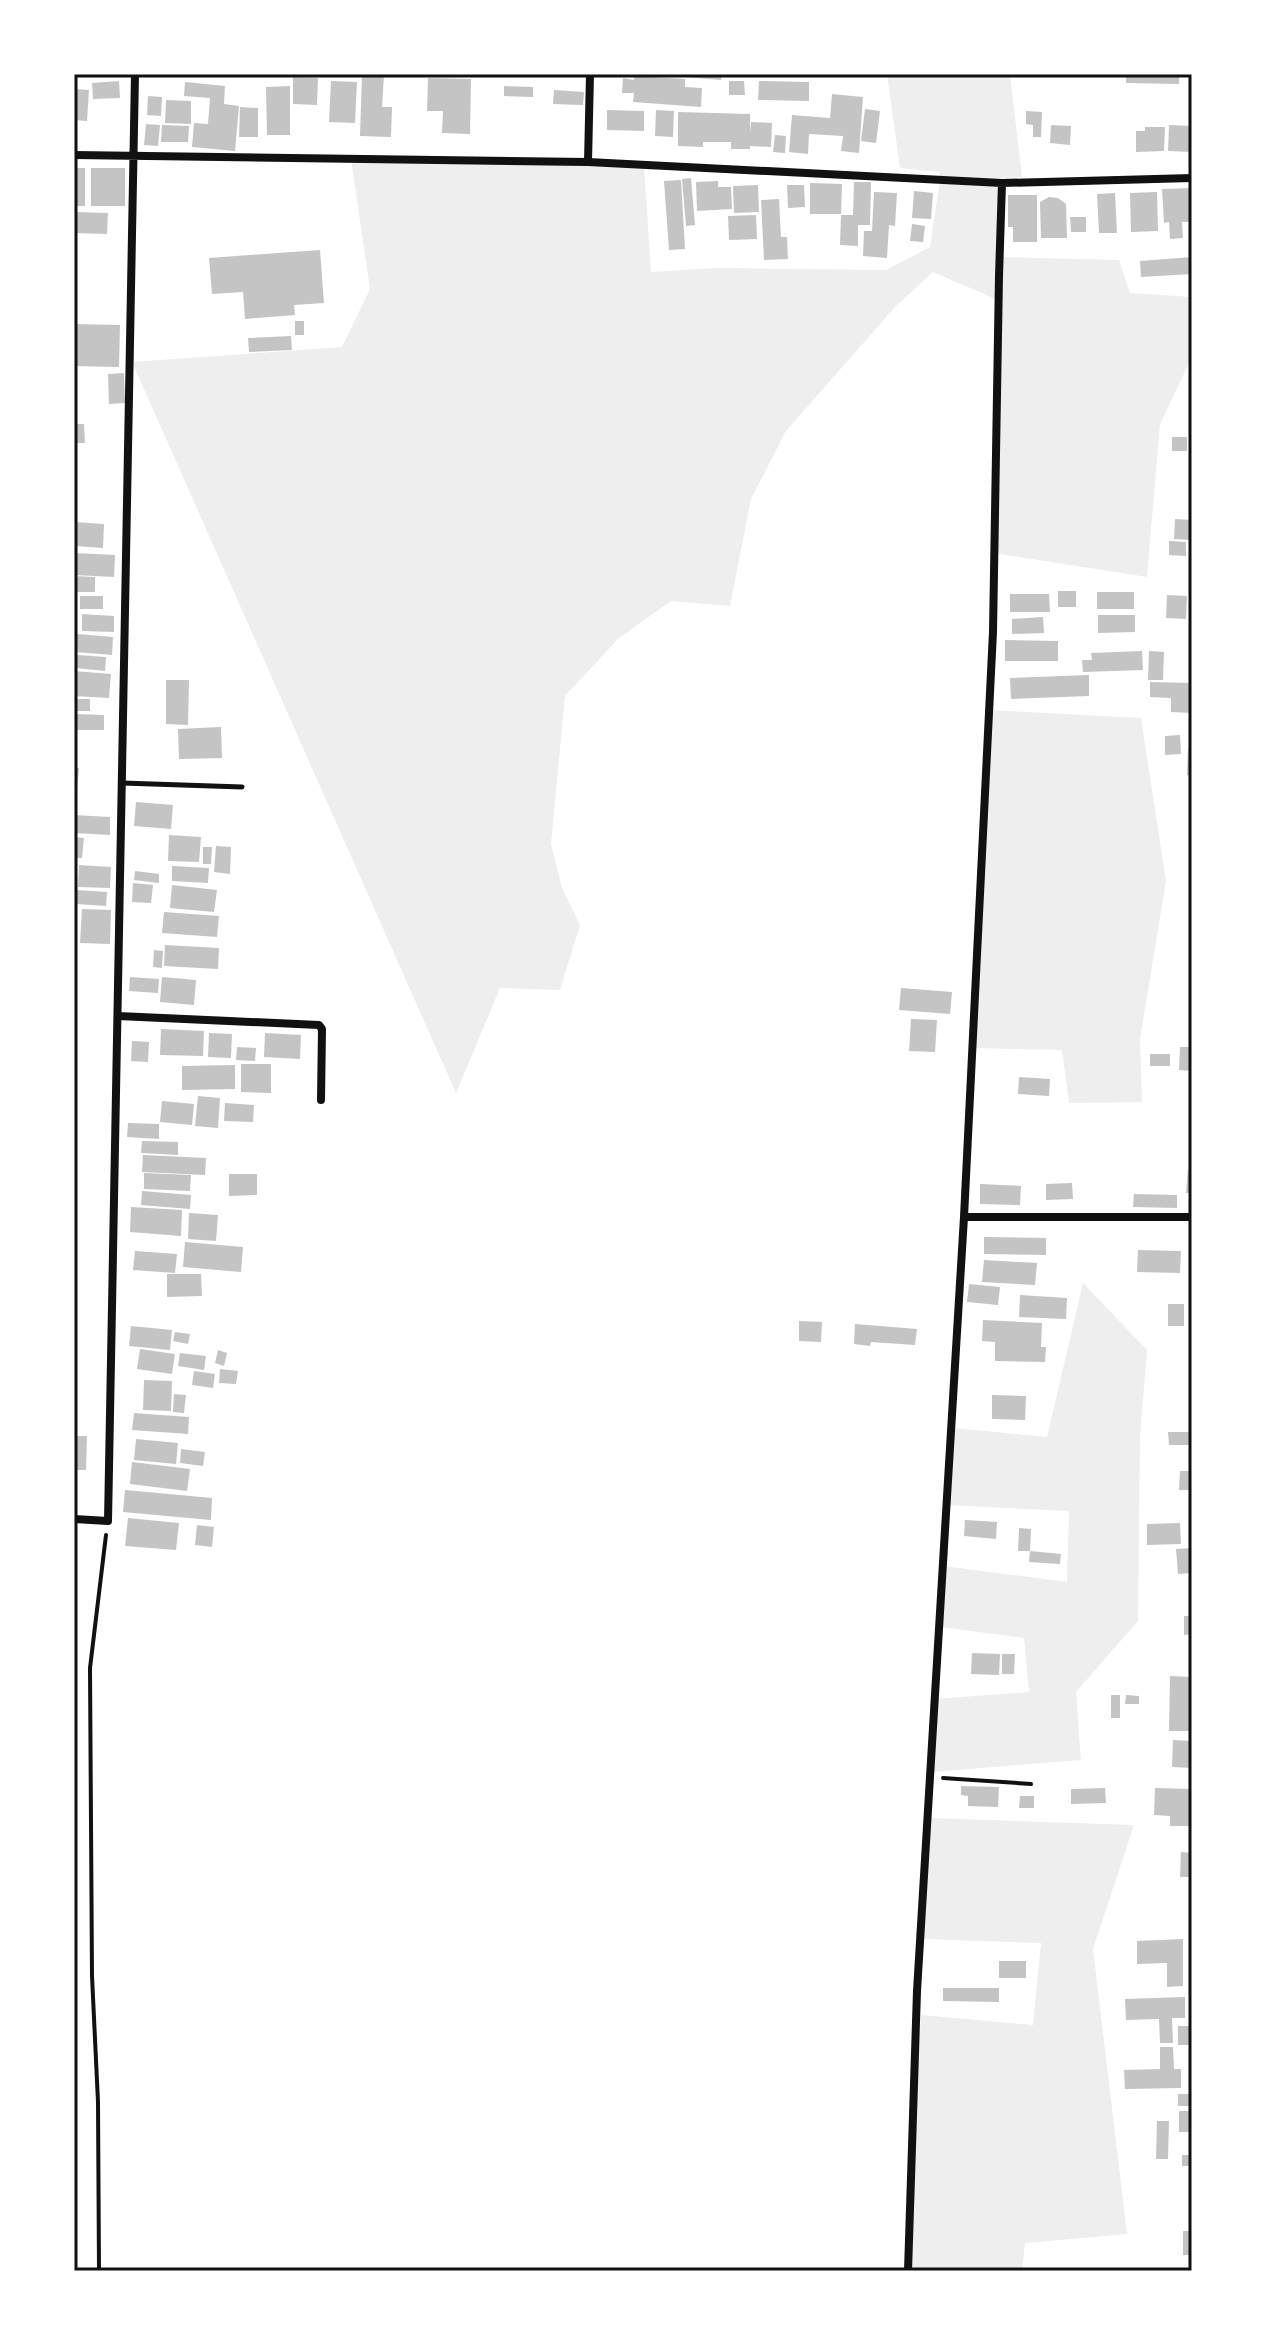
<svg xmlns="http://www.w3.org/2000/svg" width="1266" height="2345" viewBox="0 0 1266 2345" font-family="'Playfair Display',serif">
<rect width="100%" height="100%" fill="#fff"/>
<path fill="#eee" d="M887,74H1010L1022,177L998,178L999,257L1119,260L1130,293L1192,297V357L1160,424L1147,577L994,553L996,299L933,272L895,307L786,431L751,499L730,606L671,601L619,638L565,696L551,844L562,888L580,925L560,990L500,988L456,1093L132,362L342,347L370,289L351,159L644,166L651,272L714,268L886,270L930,247L940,180L939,172L900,168Z
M987,710L1141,718L1166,881L1140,1039L1142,1102L1069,1103L1062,1050L972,1048Z
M1083,1283L1147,1350L1140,1435L1138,1621L1076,1692L1081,1760L933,1772L935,1699L1029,1692L1024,1638L941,1627L944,1566L1067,1582L1069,1511L947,1505L954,1428L1047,1437Z
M930,1818L1134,1825L1093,1949L1127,2234L1025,2243L1022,2271H906L921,2015L1033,2025L1041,1943L923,1939Z"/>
<path fill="#c4c4c4" d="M686,74H722L721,80L686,77Z
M1126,74H1179V84L1126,83Z
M362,75H384L382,107H392L391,137L360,136Z
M634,76L685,79V87L702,88L701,107L633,102L634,93H622L623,78L634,80Z
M293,77L318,78L317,105L293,104Z
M428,78L471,79L470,134L442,133L443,111H427Z
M119,81L120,98L93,99L92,83Z
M331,81L357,82L355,123L329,122Z
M729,81H744L745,95H729Z
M759,81L809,82V101L758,100Z
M185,82L225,86L224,104L239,106L235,151L192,147L194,123L208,124L210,98L184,96Z
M290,86V135H267L266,87Z
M504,86L533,87V97L504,96Z
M74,89L89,90L87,121L74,120Z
M554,90L584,92L583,105L553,104Z
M832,94L863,97L859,153L841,151L843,136L809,134L808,154L789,152L792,115L830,118Z
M148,96L162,97L161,116L147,115Z
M166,100L191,101V124L165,123Z
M240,107L258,108V137H239Z
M865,109L880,111L876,143L861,141Z
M607,110L644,111V131L607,130Z
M656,110L674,111L673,137L655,136Z
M1026,111L1042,112L1041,137H1033V125L1026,124Z
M678,112L750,114V133L751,122L772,123L771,147L750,146V149H731V142H703V147L678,146Z
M146,124L160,125L158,146L144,145Z
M162,125L189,126L188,142H161Z
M1051,125L1071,126L1070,145L1050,143Z
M1169,125L1192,126V152L1168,151Z
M1145,127H1165L1164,151L1136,152V131H1145Z
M775,135L786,136L785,153L773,152Z
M74,168H85V206H74Z
M91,168H125V206H91Z
M691,178L695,225L686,226L682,179Z
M681,180L685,249L669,250L664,181Z
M718,181V187H731L732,209L697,211L696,182Z
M854,182H871L870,225H858V246L840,245L841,215H853Z
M810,183L842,184L841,214H810Z
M758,185L759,212L734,213L733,186Z
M787,185H804L805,207L788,208Z
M1192,188V222H1182L1183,238L1170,239L1169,222L1164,223L1162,189Z
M914,191L933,193L931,219L912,218Z
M874,192L897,193L895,226L889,225L887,258L863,256L864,231H872Z
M1157,192L1158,231L1131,232L1130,193Z
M1115,193L1117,233H1099L1097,194Z
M1008,195H1037V242H1013V227H1008Z
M1049,197L1058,198L1066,204L1067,238H1041L1040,202Z
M779,199L781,237H787L788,259L764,260L761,200Z
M74,212L108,213L107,234L74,233Z
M756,215L757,239L729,240L728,216Z
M1070,217H1086V232H1071Z
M912,224L925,226L923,242L910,241Z
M320,250L324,303L294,305L295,315L245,319L243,292L212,294L209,258Z
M1192,257V274L1141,277L1140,261Z
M295,321H304V335H295Z
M74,324L120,325L119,367L74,366Z
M291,336L292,350L249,352L248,338Z
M124,373L125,403L109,404L108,374Z
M74,424H84L85,443H74Z
M1172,437H1187V451H1172Z
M1175,519L1192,520V540L1174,539Z
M74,522L104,524L103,548L74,546Z
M1169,541L1186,542V556L1169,555Z
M74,553L115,555L114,577L74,575Z
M74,576L95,577V592H74Z
M1058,591H1076V607H1058Z
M1097,592H1134V609H1097Z
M1010,594H1049L1050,612H1010Z
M1167,595L1187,596L1186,619L1166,618Z
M80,596H103V609H80Z
M82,614L114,616V632L82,631Z
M1098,615H1135V632L1098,633Z
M1043,617L1044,633L1012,634V619Z
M77,634L113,637L112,655L76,652Z
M1005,640L1058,641V661H1005Z
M1142,651L1143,670L1083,672L1082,660H1092L1091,653Z
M1149,651L1164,652L1163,680H1148Z
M77,655L106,657L105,671L76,668Z
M74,671L111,674L109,698L74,696Z
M1089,675V696L1011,699L1010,678Z
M166,680H189L188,725L166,724Z
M1150,682L1192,683V713L1171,712V698L1150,697Z
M74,699H90V711H74Z
M74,714L104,715V730H74Z
M221,727L222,758L179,759L178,729Z
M1180,735L1181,754L1165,755V736Z
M1188,748H1192V776L1187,775Z
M74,768H79L76,800H74Z
M136,802L173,805L171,829L134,826Z
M74,815L110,817V835L74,833Z
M169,835L201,837L199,862L168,861Z
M74,837L84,838L82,858H74Z
M216,846L231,847L230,874L214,872Z
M203,847H212L211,864H203Z
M79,865L111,867L110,888L78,887Z
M172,866L209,868L208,883L172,881Z
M135,871L159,874V883L134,880Z
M133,883L153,885L151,903L132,902Z
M172,885L217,890L214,912L170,908Z
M76,890L107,892L106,906L76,904Z
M82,909L111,910L110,944L80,943Z
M164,912L219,916L217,937L162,933Z
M165,945L219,948L218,969L164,966Z
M154,950L163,951L162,968L153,967Z
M130,977L159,979L158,993L129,991Z
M162,977L196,980L194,1005L160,1002Z
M901,988L952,992L950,1014L899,1010Z
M911,1019L937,1020L935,1052L909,1051Z
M161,1029L204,1031L203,1056L160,1055Z
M209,1033L232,1034L231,1058L208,1057Z
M265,1033L301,1035L300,1059L264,1057Z
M132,1041L149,1042L148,1062L131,1061Z
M237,1047L256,1048L255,1061L236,1060Z
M1180,1047H1192V1071L1179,1070Z
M1150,1054H1170V1066H1150Z
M241,1064H271V1093L241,1092Z
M235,1065V1089L182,1090V1066Z
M1019,1077L1050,1079L1049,1096L1018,1094Z
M198,1096L220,1098L218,1128L195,1126Z
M162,1101L194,1104L192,1125L160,1122Z
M225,1103L254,1105L253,1122L224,1121Z
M128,1123L159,1124V1139L127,1137Z
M142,1141L178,1142V1155L141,1153Z
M143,1155L206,1158L205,1175L142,1172Z
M1188,1169H1192V1193H1186Z
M144,1173L191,1175L190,1191L144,1189Z
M229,1174H257V1195L229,1196Z
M1072,1183L1073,1199L1046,1200V1184Z
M980,1184L1021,1186L1020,1205L980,1204Z
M142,1191L191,1195L190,1209L141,1205Z
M1134,1194L1177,1195V1208L1133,1207Z
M131,1207L182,1210L181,1236L130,1232Z
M189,1213L218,1215L216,1241L188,1239Z
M984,1237L1046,1238V1255L984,1254Z
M185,1242L243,1247L241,1272L183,1267Z
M1138,1250L1181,1251L1180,1273L1137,1272Z
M135,1251L177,1254L175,1273L133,1270Z
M984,1260L1037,1263L1035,1285L982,1282Z
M167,1274H201L202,1296L167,1297Z
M969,1284L1000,1287L998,1305L967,1302Z
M1020,1295L1067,1298L1066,1319L1019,1317Z
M1168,1304H1184V1326H1168Z
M983,1320L1042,1323L1041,1347H1046L1045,1362L995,1361V1342L982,1341Z
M799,1321L822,1322L821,1342L799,1341Z
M855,1324L917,1329L915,1345L871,1342L870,1346L854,1344Z
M131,1326L172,1330L170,1350L129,1346Z
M175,1332L190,1334L188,1344L173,1341Z
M140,1349L175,1354L172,1374L137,1369Z
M218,1350L227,1353L224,1366L215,1363Z
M180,1353L206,1356L204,1370L178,1366Z
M220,1369L238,1371L236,1384L219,1383Z
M194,1371L215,1374L213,1388L192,1385Z
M144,1380L172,1381L171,1411L143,1410Z
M174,1394L186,1395L184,1413L173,1412Z
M992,1395L1026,1396L1025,1420L992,1419Z
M134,1413L189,1417L188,1434L132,1430Z
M1168,1432H1192V1445H1169Z
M74,1436H87L86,1470H74Z
M136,1439L178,1443L176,1464L134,1460Z
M181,1449L205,1452L203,1466L180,1463Z
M132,1462L190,1469L187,1491L130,1484Z
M1180,1471H1192V1490H1179Z
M125,1490L212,1498L211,1520L123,1512Z
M128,1518L179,1523L176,1550L125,1546Z
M965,1520L997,1522L996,1539L964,1536Z
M1180,1523L1181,1544L1147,1545V1524Z
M197,1525L214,1527L212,1547L195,1545Z
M1019,1528L1031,1529L1030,1551H1018Z
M1192,1548V1573L1178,1574L1176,1549Z
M1030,1551L1061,1554L1060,1564L1029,1562Z
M1184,1616H1192V1634L1184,1635Z
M972,1653L1000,1654L999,1675L971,1674Z
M1002,1654H1015L1014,1674H1002Z
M1170,1676L1192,1677V1731H1169Z
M1111,1695H1120V1718H1111Z
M1126,1695L1139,1696V1704H1125Z
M1173,1740L1192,1741V1768L1172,1767Z
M961,1786L999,1787L998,1807L968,1806V1796L961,1795Z
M1105,1788L1106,1803L1071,1804V1789Z
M1155,1788L1190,1789L1189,1826H1170V1816L1154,1815Z
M1020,1796H1034V1808H1019Z
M1181,1852L1192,1853V1877H1180Z
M1183,1939V1986L1167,1987V1963L1137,1964V1941Z
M999,1961H1026V1978H999Z
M943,1988H999V2002L943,2001Z
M1185,1997V2018H1172L1173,2043H1160L1159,2019L1126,2020L1125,1999Z
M1178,2026H1192V2045H1178Z
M1160,2047H1173L1174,2069H1181V2088L1125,2089L1124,2070L1160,2069Z
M1178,2094H1192V2106H1178Z
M1179,2111H1192V2132H1179Z
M1157,2121H1169L1168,2159H1156Z
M1182,2155H1192V2166H1182Z
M1183,2231H1192V2255H1183Z"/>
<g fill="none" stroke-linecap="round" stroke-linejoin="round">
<path stroke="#111" stroke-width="4" d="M943,1778L1031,1784
M99,2271L98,2102L92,1976L90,1668L106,1535"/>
<path stroke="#111" stroke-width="5" d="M122,783L242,787"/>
<path stroke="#111" stroke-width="8" d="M74,155L588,162L1002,183L1192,178
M588,162L590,74
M118,1016L319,1025L322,1029L321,1100
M964,1217H1192
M74,1519L108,1521L135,74
M908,2271L917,1991L964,1217L993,632L999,276L1002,183"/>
</g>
<rect width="1266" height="2345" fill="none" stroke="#ffffff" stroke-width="152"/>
<rect x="76" y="76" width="1114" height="2193" fill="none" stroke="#111" stroke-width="3"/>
</svg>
